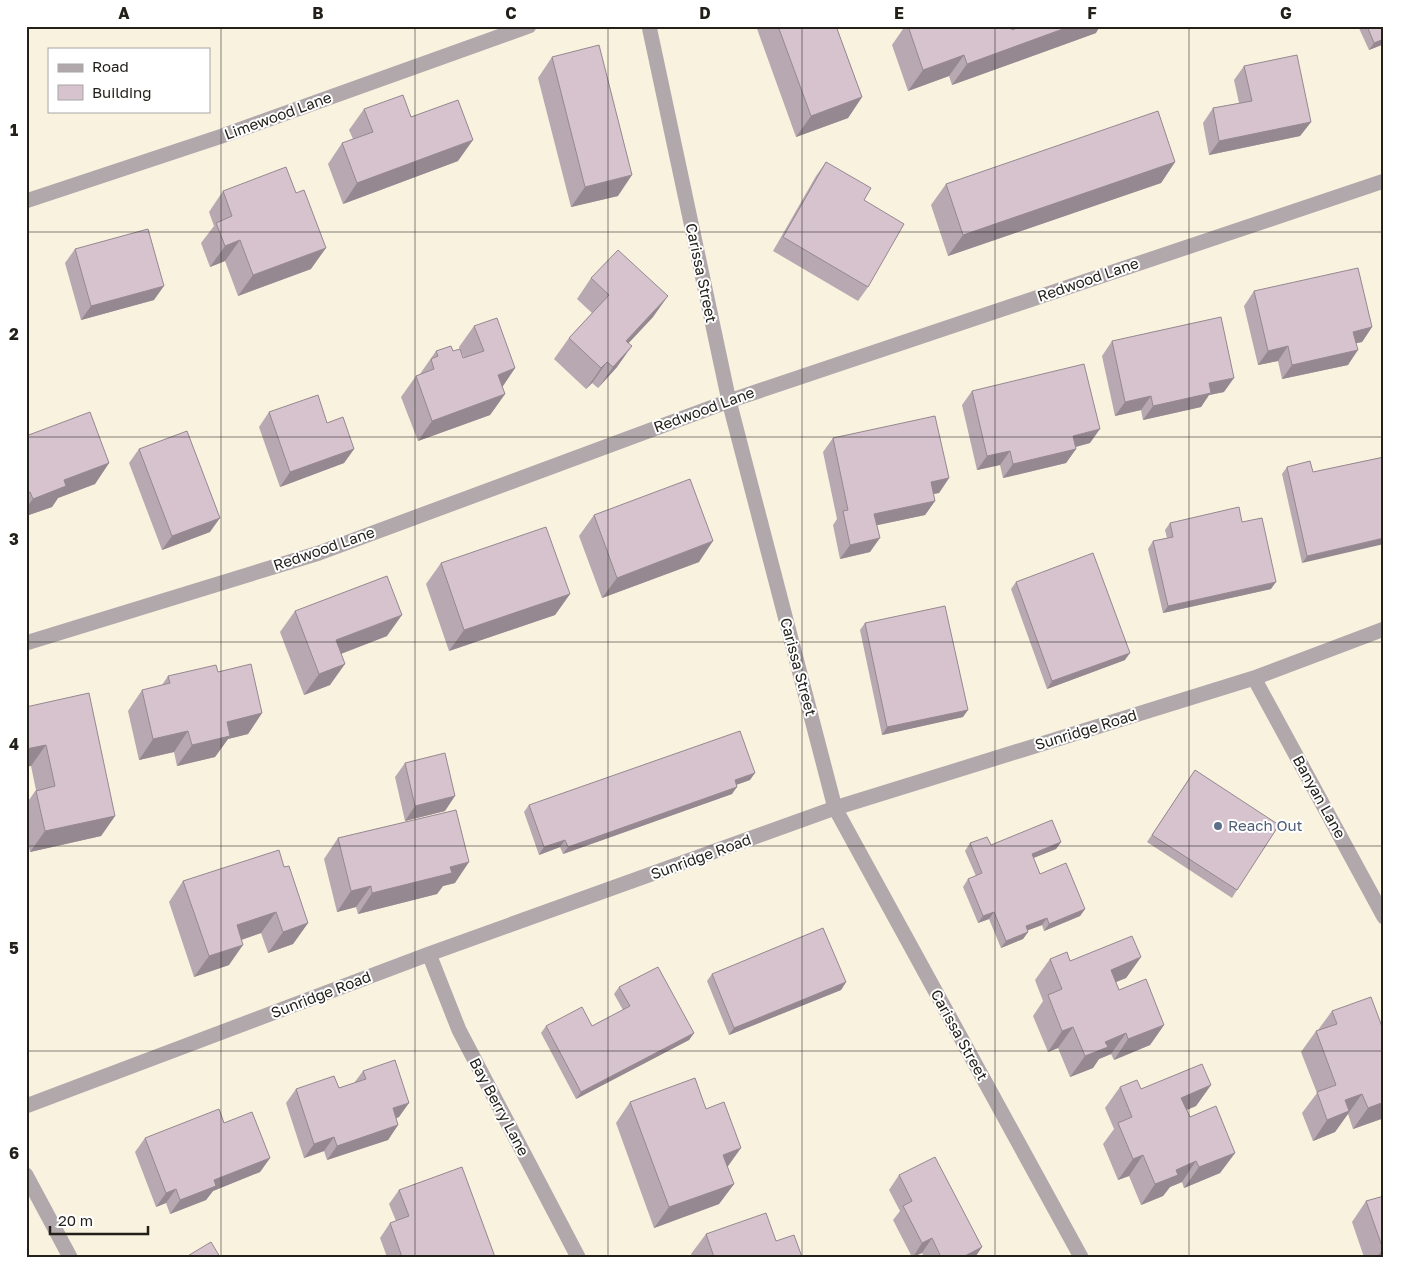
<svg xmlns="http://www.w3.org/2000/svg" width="1410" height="1283" viewBox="0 0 1410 1283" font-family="'Golos Text',sans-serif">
<rect width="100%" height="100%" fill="#f8f2df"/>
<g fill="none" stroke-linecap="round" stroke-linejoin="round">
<path stroke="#b1a8ac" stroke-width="15" d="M649,26L729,401L835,808L1081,1257
M26,201L222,136L529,26
M26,643L319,553L729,401L1384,181
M1254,678L1384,917
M429,954L459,1030L578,1257
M26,1106L429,954L835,808L1254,678L1384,629
M26,1175L70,1257"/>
</g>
<path fill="#b8a8b1" d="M756,26H836L862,97L848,118L796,137Z
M905,26H1011L1012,30L1096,33L952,85L949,76L908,91L892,45Z
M1358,26H1384V44L1369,50Z
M552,57L618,196L571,207L538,78Z
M1244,66L1311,122L1300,136L1209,155L1203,123L1213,108L1239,103L1234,80Z
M364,109L411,117L458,161L343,204L328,164L342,143L353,139L349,130Z
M826,162L864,200L868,287L858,301L773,251L816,176Z
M1175,162L1161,183L948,256L931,205L946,184Z
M223,191L311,269L238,296L225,261L210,267L201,243L214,226L209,212Z
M75,249L154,300L81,320L65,263Z
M591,278L653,317L628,343L617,367L598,388L592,383L586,389L554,359L569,338L592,313L577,299Z
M1254,291L1372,327L1362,342L1356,343L1348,365L1282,379L1278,361L1258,365L1244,306Z
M474,326L515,368L502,387L505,394L490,415L418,441L401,397L416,376L420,374L436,351H453L464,358L459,347Z
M1112,341L1224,392L1209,395L1201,407L1143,420L1141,410L1115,416L1102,356Z
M972,391L1090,443L1076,447V449L1066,463L1003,478L1000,465L977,470L962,405Z
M269,412L354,449L344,463L280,487L259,427Z
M26,436L109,463L95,484L58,498L52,507L26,516Z
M833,438L949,478L939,493L933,494L935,501L925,515L877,525L870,552L840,559L833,525L837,519L823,452Z
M139,449L210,532L162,550L129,463Z
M1384,457L1302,563L1282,474L1287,467L1313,472Z
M594,515L699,562L602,598L579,536Z
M1242,522L1271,589L1163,613L1148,549L1153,541L1167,538L1165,530L1170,523Z
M441,563L570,594L555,615L449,651L426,584Z
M1016,582L1125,660L1047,689L1011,589Z
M295,611L387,636L341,654L330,685L304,695L280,632Z
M865,623L963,717L882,735L860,630Z
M218,672L262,713L248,734L228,739L215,757L177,766L174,752L139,760L128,711L142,690L162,685L168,676Z
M26,707L115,816L101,836L30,852L26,834V804L36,790L31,766Z
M405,763L445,811L405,821L395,777Z
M1195,770L1237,890L1232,898L1147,842Z
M750,780L736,785L732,794L563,854L560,847L539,855L524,812L529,805Z
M338,838L455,883L443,886L437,894L358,914L356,907L337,912L324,859Z
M1061,842L1056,849L1033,858L1040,874L1085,909L1080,916L1044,931L1042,925L1028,930V932L1023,939L1001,948L989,919L978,923L963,887L968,879L976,876L965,851L970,843L991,845Z
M284,867L308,923L293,944L268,953L261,933L242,940L229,965L194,977L169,902L183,881Z
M1141,957L1126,978L1116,982L1119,990L1164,1025L1150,1045L1114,1060L1111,1054L1099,1059L1093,1068L1070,1077L1058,1048L1048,1052L1033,1016L1043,1001L1035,980L1050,959L1070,961Z
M712,974L846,982L841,990L729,1035L707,981Z
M619,987L694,1033L689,1040L576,1099L541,1033L546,1026H592L623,1010L614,994Z
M1332,1011L1384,1118L1353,1129L1348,1114L1335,1132L1313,1141L1302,1113L1317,1093L1301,1052L1316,1031L1318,1030Z
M363,1071L399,1117L396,1118L398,1125L388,1140L327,1160L324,1151L304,1158L286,1103L296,1089L339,1088L354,1083Z
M1211,1085L1196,1106L1187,1110L1190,1117L1235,1153L1220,1173L1184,1188L1182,1182L1170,1187L1163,1196L1141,1205L1129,1176L1118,1180L1103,1144L1114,1129L1105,1108L1120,1087L1141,1089Z
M630,1102L734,1184L719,1204L654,1228L616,1123Z
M224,1123L270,1158L260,1172L213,1191L206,1200L170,1214L166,1203L156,1207L135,1152L145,1138Z
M899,1175L982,1247L975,1257H924L922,1253L912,1257L893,1220L900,1211L889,1190Z
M399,1190L495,1257H387L380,1238L390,1223L396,1221L389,1204Z
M1384,1196V1257H1364L1352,1222L1366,1201Z
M706,1234L776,1241L802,1257H692L691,1254Z"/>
<path fill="#968890" d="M1071,26H1100L1096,33L952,85L967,64Z
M1384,39V44L1369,50L1374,43Z
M964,55L949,76L908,91L923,70Z
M862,97L848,118L796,137L811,116Z
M1311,122L1300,136L1209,155L1219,141Z
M473,140L458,161L343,204L357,183Z
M1175,162L1161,183L948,256L963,235Z
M632,175L618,196L571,207L585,187Z
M240,240L225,261L210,267L225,246Z
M326,248L311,269L238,296L253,275Z
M164,286L154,300L81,320L91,306Z
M668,296L653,317L611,362L626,341Z
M1372,327L1362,342L1343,346L1353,332Z
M632,346L617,367L598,388L613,367Z
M1288,346L1278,361L1258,365L1268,351Z
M1358,350L1348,365L1282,379L1292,365Z
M607,362L592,383L586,389L601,368Z
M515,368L501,389L498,375Z
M1234,378L1224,392L1209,395L1201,407L1143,420L1153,406L1209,383Z
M505,394L490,415L418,441L432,421Z
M1151,396L1141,410L1115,416L1125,402Z
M1100,429L1090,443L1063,450L1073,436Z
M354,449L344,463L280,487L290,472Z
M1076,449L1066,463L1003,478L1013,464Z
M1010,451L1000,465L977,470L987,456Z
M109,463L95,484L58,498L52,507L26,516V508L33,499L64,480Z
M949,478L939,493L921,496L931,482Z
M935,501L925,515L864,528L874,514Z
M220,518L210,532L162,550L172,536Z
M880,538L870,552L840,559L850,545Z
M1384,538V544L1302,563L1307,556Z
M713,541L699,562L602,598L617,578Z
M1276,582L1271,589L1163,613L1168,606Z
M570,594L555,615L449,651L464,630Z
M402,615L387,636L322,661L336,640Z
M1130,653L1125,660L1047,689L1052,681Z
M345,664L330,685L304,695L319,674Z
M968,710L963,717L882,735L887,727Z
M262,713L248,734L228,739L215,757L177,766L192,745L227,722Z
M188,731L174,752L139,760L153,739Z
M46,745L31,766L26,767V749Z
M755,773L750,780L730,787L735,780Z
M737,787L732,794L563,854L568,847Z
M455,796L445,811L405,821L415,806Z
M115,816L101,836L30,852L45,831Z
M565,840L560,847L539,855L544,847Z
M1061,842L1056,849L1026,861L1032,854Z
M469,862L455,883L443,886L437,894L358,914L372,893L450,867Z
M371,886L356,907L337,912L351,891Z
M1085,909L1080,916L1044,931L1049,924Z
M276,912L261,933L222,946L237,925Z
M994,912L989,919L978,923L983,916Z
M1047,918L1042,925L1021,933L1026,926Z
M308,923L293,944L268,953L283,932Z
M1028,932L1023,939L1001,948L1006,941Z
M243,945L229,965L194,977L209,956Z
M1141,957L1126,978L1096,990L1111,970Z
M846,982L841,990L729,1035L734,1028Z
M1164,1025L1150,1045L1114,1060L1128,1039Z
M1073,1027L1058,1048L1048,1052L1062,1031Z
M694,1033L689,1040L576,1099L581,1092Z
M1126,1033L1111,1054L1099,1059L1093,1068L1070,1077L1085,1056L1105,1042Z
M1211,1085L1196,1106L1167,1118L1181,1098Z
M1362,1094L1335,1132L1313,1141L1327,1120L1345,1100Z
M1384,1102V1118L1353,1129L1368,1108Z
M409,1103L399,1117L383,1123L393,1108Z
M398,1125L388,1140L327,1160L337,1146Z
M334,1137L324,1151L304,1158L314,1144Z
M741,1148L726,1169L723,1155Z
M1235,1153L1220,1173L1184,1188L1199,1167Z
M1143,1155L1129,1176L1118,1180L1133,1159Z
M270,1158L260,1172L213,1191L206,1200L170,1214L180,1200L214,1180Z
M1196,1161L1182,1182L1170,1187L1163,1196L1141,1205L1155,1184L1176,1170Z
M734,1184L719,1204L654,1228L669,1207Z
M176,1189L166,1203L156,1207L166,1193Z
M932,1238L922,1253L913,1257L922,1243Z
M982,1247L975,1257H963Z
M1384,1248V1257H1377L1383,1249Z"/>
<path fill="#d6c3ce" stroke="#968890" d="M778,26H836L862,97L811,116Z
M908,26H1011L1012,30L1022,26H1071L967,64L964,55L923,70Z
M1367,26H1384V39L1374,43Z
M599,45L632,175L585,187L552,57Z
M1297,55L1311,122L1219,141L1213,108L1252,101L1244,66Z
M403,95L411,117L458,100L473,140L357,183L342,143L373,132L364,109Z
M1158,111L1175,162L963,235L946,184Z
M826,162L871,188L864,200L904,224L868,287L783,237Z
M286,167L296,193L304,190L326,248L253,275L240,240L225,246L216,223L232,216L223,191Z
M148,229L164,286L91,306L75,249Z
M618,250L668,296L626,341L632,346L613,367L607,362L601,368L569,338L609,295L591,278Z
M1358,268L1372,327L1353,332L1358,350L1292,365L1288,346L1268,351L1254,291Z
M1221,317L1234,378L1209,383L1211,393L1153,406L1151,396L1125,402L1112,341Z
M497,318L515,368L498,375L505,394L432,421L416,376L434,369L431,359L438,356L436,351L451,346L453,351L460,349L463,358L484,351L474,326Z
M1084,364L1100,429L1073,436L1076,449L1013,464L1010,451L987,456L972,391Z
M318,395L327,423L343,417L354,449L290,472L269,412Z
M90,412L109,463L64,480L66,486L33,499L30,492L26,494V436Z
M935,416L949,478L931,482L935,501L874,514L880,538L850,545L843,511L848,510L833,438Z
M187,431L220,518L172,536L139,449Z
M1384,457V538L1307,556L1287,467L1310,461L1313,472Z
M690,479L713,541L617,578L594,515Z
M1239,507L1242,522L1262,518L1276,582L1168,606L1153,541L1173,537L1170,523Z
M546,527L570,594L464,630L441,563Z
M1093,553L1130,653L1052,681L1016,582Z
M387,576L402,615L336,640L345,664L319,674L295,611Z
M945,606L968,710L887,727L865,623Z
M251,664L262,713L227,722L230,736L192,745L188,731L153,739L142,690L170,683L168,676L216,665L218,672Z
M89,693L115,816L45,831L36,791L55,786L46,745L26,749V707Z
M740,731L755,773L735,780L737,787L568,847L565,840L544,847L529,805Z
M445,753L455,796L415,806L405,763Z
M1195,770L1279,825L1237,890L1152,835Z
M456,810L469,862L450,867L452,873L372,893L371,886L351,891L338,838Z
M1052,820L1061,842L1032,854L1040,874L1066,863L1085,909L1049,924L1047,918L1026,926L1028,932L1006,941L994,912L983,916L968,879L982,873L970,843L987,837L991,845Z
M279,850L284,867L289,866L308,923L283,932L276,912L237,925L243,945L209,956L183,881Z
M823,928L846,982L734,1028L712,974Z
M1132,936L1141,957L1111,970L1119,990L1146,979L1164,1025L1128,1039L1126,1033L1105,1042L1108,1047L1085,1056L1073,1027L1062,1031L1048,995L1062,989L1050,959L1067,952L1070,961Z
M658,967L694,1033L581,1092L546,1026L582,1007L592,1026L630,1006L619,987Z
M1371,997L1384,1032V1102L1368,1108L1362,1094L1345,1100L1349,1111L1327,1120L1317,1092L1336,1085L1316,1031L1337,1024L1332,1011Z
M395,1060L409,1103L393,1108L398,1125L337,1146L334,1137L314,1144L296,1089L334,1076L339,1088L366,1079L363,1071Z
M1202,1064L1211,1085L1181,1098L1190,1117L1216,1106L1235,1153L1199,1167L1196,1161L1176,1170L1178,1175L1155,1184L1143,1155L1133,1159L1118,1123L1132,1117L1120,1087L1137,1080L1141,1089Z
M695,1078L706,1109L724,1102L741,1148L723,1155L734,1184L669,1207L630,1102Z
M219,1109L224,1123L252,1112L270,1158L214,1180L216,1186L180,1200L176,1189L166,1193L145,1138Z
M935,1157L982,1247L963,1257H941L932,1238L922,1243L903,1206L912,1201L899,1175Z
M462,1167L495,1257H402L390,1223L409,1216L399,1190Z
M1384,1196V1248L1383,1249L1366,1201Z
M766,1213L776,1241L794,1235L802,1257H714L706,1234Z
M211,1242L220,1257H186Z"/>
<path fill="none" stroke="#222019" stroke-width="1" stroke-opacity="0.55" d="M221,26V1257M415,26V1257M608,26V1257M802,26V1257M995,26V1257M1189,26V1257M26,232H1384M26,437H1384M26,642H1384M26,846H1384M26,1051H1384"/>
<circle fill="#5c6f8a" stroke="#fff" stroke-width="2" cx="1218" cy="826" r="5"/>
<g text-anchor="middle" stroke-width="4" stroke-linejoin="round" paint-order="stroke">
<g font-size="15" fill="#222019" stroke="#fff">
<text transform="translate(278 116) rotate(-20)" y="5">Limewood Lane</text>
<text transform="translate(701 273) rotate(78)" y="5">Carissa Street</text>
<text transform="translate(1088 280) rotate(-19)" y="5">Redwood Lane</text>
<text transform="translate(704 410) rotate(-20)" y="5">Redwood Lane</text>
<text transform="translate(324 549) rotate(-19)" y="5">Redwood Lane</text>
<text transform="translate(798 667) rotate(75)" y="5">Carissa Street</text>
<text transform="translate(1086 730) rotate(-17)" y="5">Sunridge Road</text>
<text transform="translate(1319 797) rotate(61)" y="5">Banyan Lane</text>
<text transform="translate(701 857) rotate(-20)" y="5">Sunridge Road</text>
<text transform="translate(321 995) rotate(-21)" y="5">Sunridge Road</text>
<text transform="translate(959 1035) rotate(61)" y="5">Carissa Street</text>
<text transform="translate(499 1107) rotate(62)" y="5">Bay Berry Lane</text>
</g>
<g font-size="15" fill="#4e5e75" stroke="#fff" text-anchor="start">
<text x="1228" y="831">Reach Out</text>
</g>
</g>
<rect width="1410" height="1283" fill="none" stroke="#ffffff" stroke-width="55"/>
<rect x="48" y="48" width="162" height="65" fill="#ffffff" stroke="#a7a6a3"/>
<rect x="58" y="64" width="25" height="8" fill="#b1a8ac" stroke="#a7a6a3"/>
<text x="92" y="72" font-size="15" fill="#222019">Road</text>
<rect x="58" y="85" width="25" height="15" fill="#d6c3ce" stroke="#a7a6a3"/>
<text x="92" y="98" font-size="15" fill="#222019">Building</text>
<path d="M50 1226v8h98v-8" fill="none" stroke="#222019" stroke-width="2.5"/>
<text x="58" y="1226" font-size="15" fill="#222019" stroke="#ffffff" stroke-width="4" paint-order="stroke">20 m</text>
<rect x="28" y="28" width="1354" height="1228" fill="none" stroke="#222019" stroke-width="2"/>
<g font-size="16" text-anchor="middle" font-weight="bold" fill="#222019">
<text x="124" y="19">A</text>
<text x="318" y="19">B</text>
<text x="511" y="19">C</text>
<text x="705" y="19">D</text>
<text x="899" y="19">E</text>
<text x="1092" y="19">F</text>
<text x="1286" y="19">G</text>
<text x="14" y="136">1</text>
<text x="14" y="340">2</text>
<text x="14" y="545">3</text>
<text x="14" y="750">4</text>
<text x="14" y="954">5</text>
<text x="14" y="1159">6</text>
</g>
</svg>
